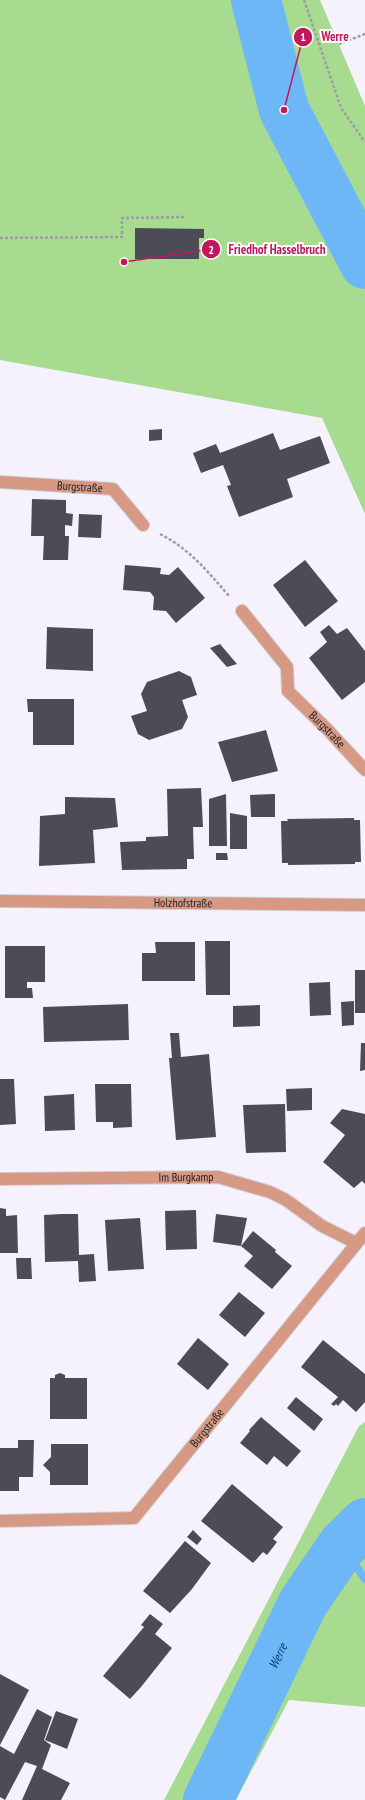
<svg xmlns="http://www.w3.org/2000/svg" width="365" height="1800" viewBox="0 0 365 1800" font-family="'PT Sans Narrow',sans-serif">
<rect width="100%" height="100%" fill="#f6f2fd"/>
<path fill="#a7db90" d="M0,0H320L365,106V514L322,418L0,360Z
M365,1422V1707L289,1700L236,1800H164L359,1426Z"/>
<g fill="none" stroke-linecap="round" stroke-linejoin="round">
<path stroke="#6db7f7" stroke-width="8" d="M342,1546L365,1579"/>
<g stroke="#6db7f7" stroke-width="50">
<path d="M256,0L284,110L365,264"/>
<path id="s1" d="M208,1800L303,1603L342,1546L365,1523"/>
</g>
</g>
<path fill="#4d4b56" d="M135,228L204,229V238H199V259H135Z
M162,429V440L149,441V430Z
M273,433L280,450L320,436L330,463L287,479L293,497L239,517L227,486L231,485L223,465L201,473L193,453L216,444L220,453Z
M32,499L66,500V513L73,514L72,526L65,525V536H69L68,560H43L44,536H31Z
M79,514L102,515L101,538L78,537Z
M305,560L338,601L305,627L273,585Z
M125,565L161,568L160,574L169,575L178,567L205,598L176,623L166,611L153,610L154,597L150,592L123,590Z
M329,625L337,634L347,628L365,651V682L342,700L309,658L327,642L320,632Z
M47,627L93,629V671L46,669Z
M220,644L237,664L227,667L210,648Z
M179,671L191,677L197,695L182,700L188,717L182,729L149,740L138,734L131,716L147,711L141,694L147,682Z
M27,699H74V745H33V712H28Z
M266,730L278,771L232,782L218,742Z
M201,788L203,827H193L194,859H187V869L122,870L120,842L146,841V837L168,836L167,789Z
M226,794L227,846H209V799Z
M275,794V817H251L250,795Z
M65,797L115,798L118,827L93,830L95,863L39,866L40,816L65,814Z
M230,813L247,816V849H230Z
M354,818V820H360L361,862H355V864L288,865V863H282L281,821H288L287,819Z
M216,853H227L228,860H216Z
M205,941H230V995H206Z
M155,942H195V981H142V953H156Z
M5,946H45V982H27V988H32L33,998H5Z
M355,970H365V1013H355Z
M330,982L331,1015L310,1016L309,983Z
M354,1001V1025L342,1026L341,1002Z
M128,1004L129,1040L44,1042L43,1007Z
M260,1005V1026L233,1027V1006Z
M170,1033H179L181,1057L209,1054L216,1137L176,1140L169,1058H172Z
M361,1043H365V1070L360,1071Z
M0,1079H14L16,1124L0,1125Z
M95,1084H131L132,1127L113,1128V1122H96Z
M312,1088V1110L287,1111L286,1089Z
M74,1094L75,1130L45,1131L44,1096Z
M285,1104L286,1152L246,1153L243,1105Z
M342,1109L365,1114V1184L362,1181L354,1188L323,1162L345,1135L330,1123Z
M0,1208L6,1209V1216L17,1215L18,1253H0Z
M196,1210L197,1249L166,1250L165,1211Z
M61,1214H78L79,1255L94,1254L96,1281L79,1282L78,1261L45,1262L44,1215Z
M216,1214L247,1218L241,1246L213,1242Z
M140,1218L144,1269L108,1271L105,1220Z
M253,1231L276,1250L275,1252L292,1266L272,1289L244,1266L253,1256L241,1246Z
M16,1258H31L32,1279H17Z
M239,1292L265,1313L245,1337L219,1315Z
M198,1338L229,1364L208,1390L177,1364Z
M323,1340L365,1374V1402L356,1412L343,1400L338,1406L336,1404L334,1406L331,1404L338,1397L301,1367Z
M60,1373L65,1375V1378H87V1419H50V1378H55V1375Z
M296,1397L323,1419L314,1431L287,1408Z
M261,1417L301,1451L287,1467L274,1456L267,1465L240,1443L250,1431L249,1430Z
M18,1440H34L33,1477H19V1491H0V1448H18Z
M51,1444H88V1485H50V1472L43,1465L51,1457Z
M232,1484L283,1527L273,1539L277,1542L267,1555L263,1552L253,1563L201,1521Z
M193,1530L202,1539L197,1545L187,1537Z
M185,1541L211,1563L192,1589L170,1613L143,1591Z
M150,1614L163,1624L155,1634L172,1648L141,1687L130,1699L103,1676L144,1627L141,1625Z
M0,1674L29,1690L0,1745Z
M37,1709L52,1717L44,1740L51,1745L42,1769L70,1783L61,1800H22L37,1766L25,1762L5,1800L0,1797V1746L14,1754Z
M56,1711L78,1719L67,1749L45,1740Z"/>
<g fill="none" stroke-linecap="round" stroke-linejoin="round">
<g stroke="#d4d0da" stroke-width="14">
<path id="lane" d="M242,611L287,667L288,691"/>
</g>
<g stroke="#d4d0da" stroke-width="14">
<g id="street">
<path id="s2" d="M0,482L113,489L143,525"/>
<path id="s3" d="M288,691L327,729L365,770"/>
<path id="s4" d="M0,901L365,905"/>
<path id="s5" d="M0,1179L218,1177L270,1192L286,1200L322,1226L356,1243"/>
<path id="s6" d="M0,1521L134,1518L365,1233"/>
</g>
</g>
<path stroke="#9f9ca5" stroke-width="2.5" stroke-dasharray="3 2" stroke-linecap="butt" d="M304,0L341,108L365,142
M339,44L365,34
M0,238L122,237V218L186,217
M160,534C191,550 207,571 230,597"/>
<use href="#lane" stroke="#d69983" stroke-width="12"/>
<use href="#street" stroke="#d69983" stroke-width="12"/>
</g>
<g text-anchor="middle" stroke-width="4" stroke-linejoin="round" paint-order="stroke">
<g font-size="12" fill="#201e23" stroke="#fff">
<text dy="4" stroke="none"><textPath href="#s2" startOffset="80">Burgstraße</textPath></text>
<text dy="4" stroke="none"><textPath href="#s3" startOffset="55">Burgstraße</textPath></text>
<text dy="4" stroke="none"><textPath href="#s4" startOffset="183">Holzhofstraße</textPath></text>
<text dy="4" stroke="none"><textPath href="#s5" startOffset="186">Im Burgkamp</textPath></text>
<text dy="4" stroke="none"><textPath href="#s6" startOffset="250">Burgstraße</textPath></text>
</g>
<g font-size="13" font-style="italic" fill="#08416a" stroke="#fff">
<text dy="5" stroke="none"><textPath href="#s1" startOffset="160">Werre</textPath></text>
</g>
</g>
<path fill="none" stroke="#c2185b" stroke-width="1.5" d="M284 110L303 37M124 262L211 249"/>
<g fill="#c2185b" stroke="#fff" stroke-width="1.5">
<circle cx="284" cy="110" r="4"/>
<circle cx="124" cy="262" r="4"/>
<circle cx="303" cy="37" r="10"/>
<circle cx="211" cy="249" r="10"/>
</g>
<g font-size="12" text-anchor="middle" font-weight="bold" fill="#fff">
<text x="303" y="41">1</text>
<text x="211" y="254">2</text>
</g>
<g font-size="13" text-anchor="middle" font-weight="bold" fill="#c2185b" stroke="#fff" stroke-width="4" stroke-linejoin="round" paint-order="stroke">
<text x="335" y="41">Werre</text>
<text x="277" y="254">Friedhof Hasselbruch</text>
</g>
</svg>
